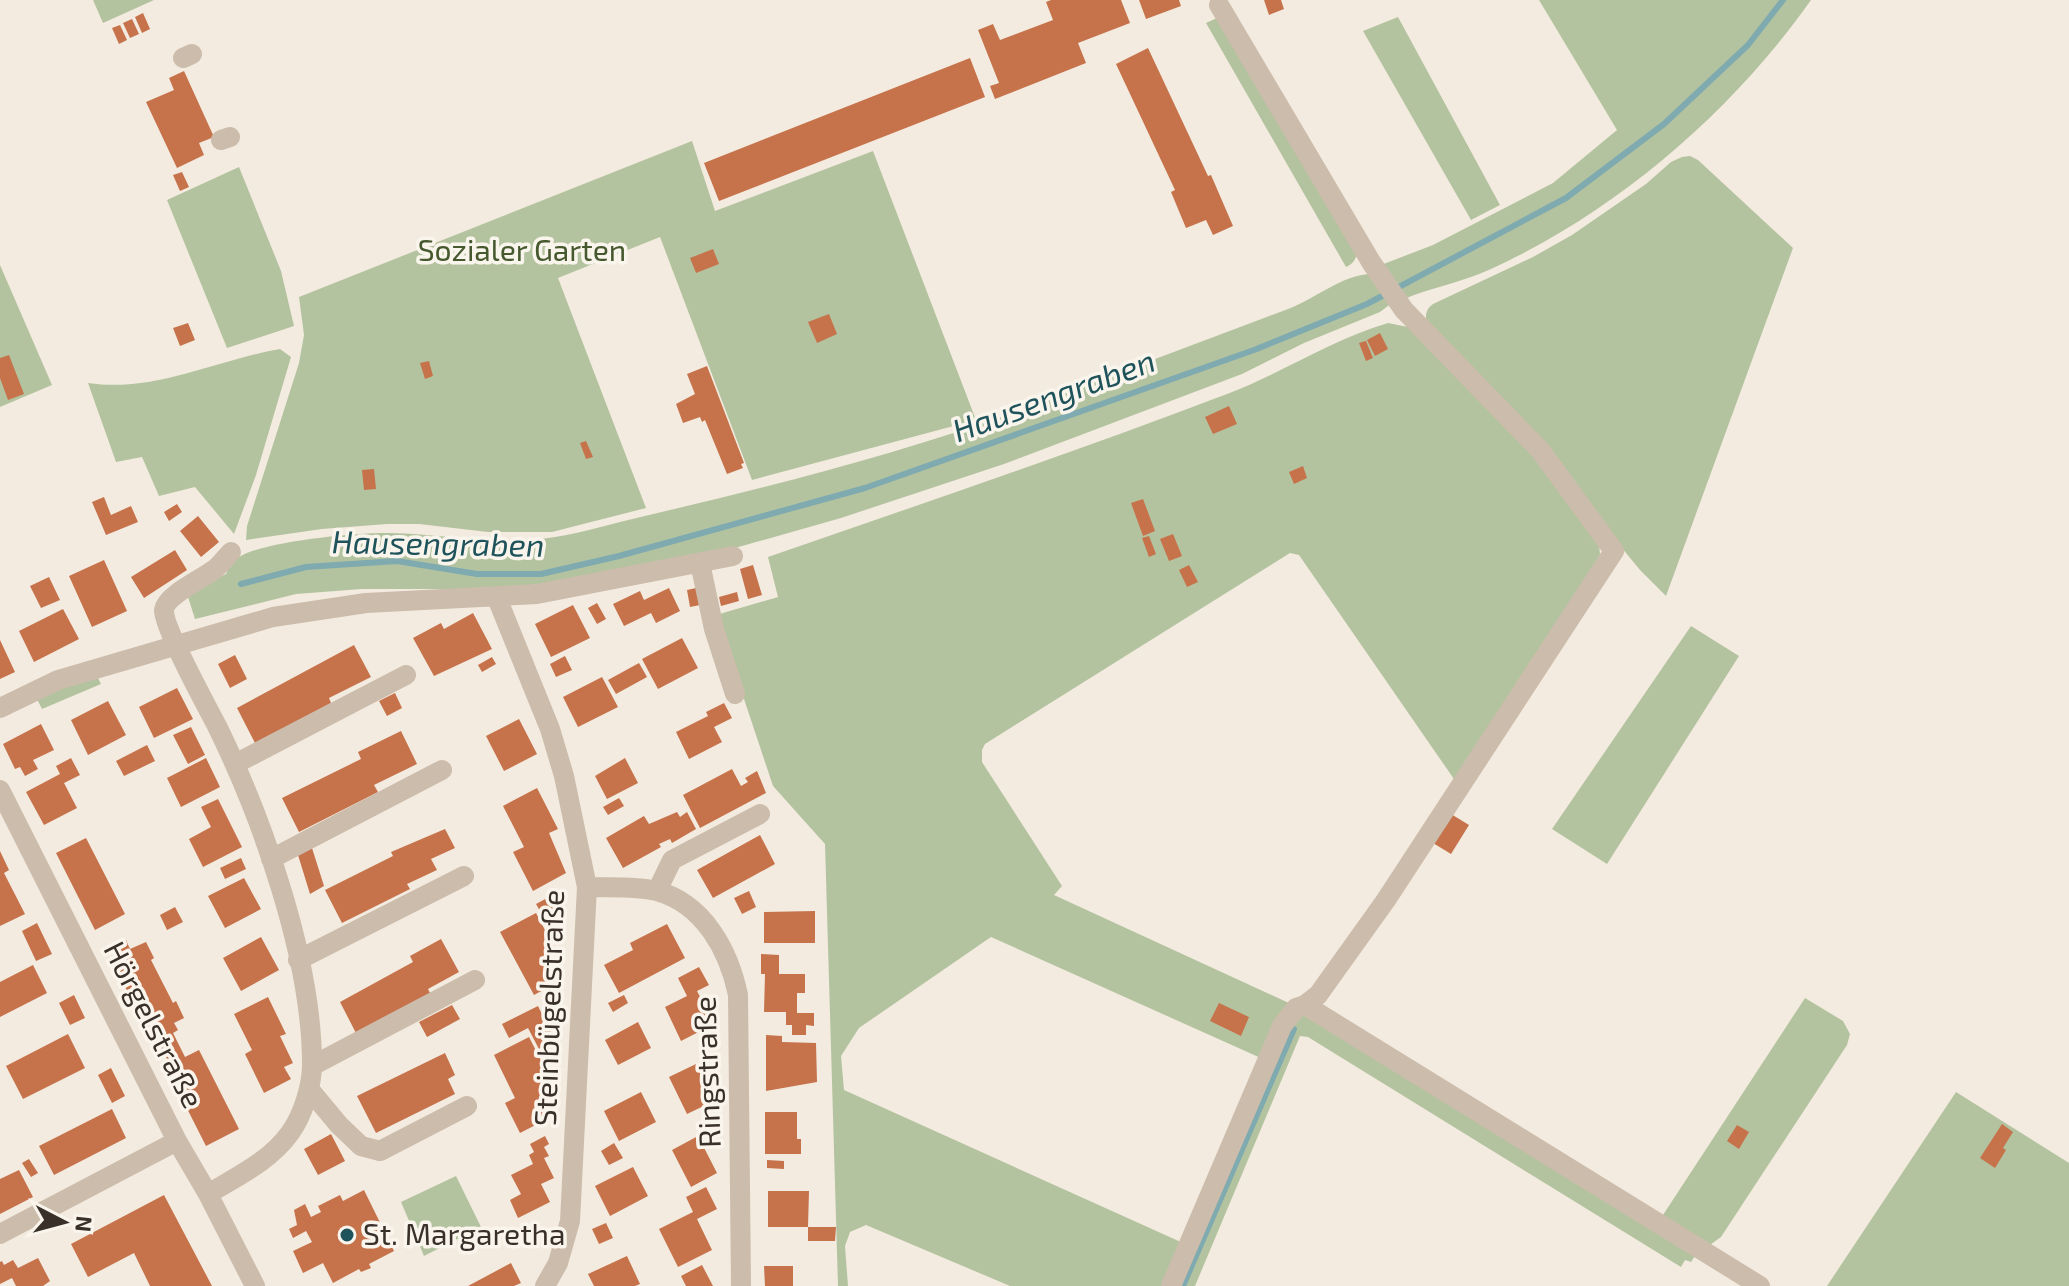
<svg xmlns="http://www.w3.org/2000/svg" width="2069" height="1286" viewBox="0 0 2069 1286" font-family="'Exo 2',sans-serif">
<rect width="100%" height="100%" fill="#f3ebdf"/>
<path fill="#b4c39f" d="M93,0H154L103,23Z
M1539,0H1811C1731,113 1617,211 1491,269C1463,282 1433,287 1404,299L1381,265L1433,245L1553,183L1617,130Z
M1219,17L1358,249C1356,258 1355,263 1346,267L1206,23Z
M1398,17L1500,205L1471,220L1363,31Z
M692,141L715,211L873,151L976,420L752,480L660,237L558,278L646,508L552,532H488L419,524H387L322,529L246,540L247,526L299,363L304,335L299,297Z
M1690,156L1698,160L1793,248L1666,596L1640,570L1562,475L1426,325C1426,315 1425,310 1433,304L1533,257L1572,235L1646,184L1671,162L1682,157Z
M239,167L281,271L294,326L227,348L167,200Z
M0,265L52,385L0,407Z
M1370,274L1393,302L1380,312L1304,343L1242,374L1004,464L841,518L693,560L582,580L489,589H362L296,594L195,619L188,597L207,583L226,574C229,566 234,560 241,556C266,541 360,532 390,533C437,534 483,543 529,540C562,538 593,529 624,521C767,487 912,452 1049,399C1130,368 1212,338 1293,307C1319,296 1341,276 1370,274Z
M1388,323L1408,327L1525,439L1599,541L1600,555L1456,782L1299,555L1290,553L985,744L982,750V762L1062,886L1054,895L1291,1004L1263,1059L991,937L859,1028L841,1056L844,1090L1183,1243L1165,1286H1010L866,1225L850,1232L845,1246L848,1286H838L825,844L773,786L716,615L778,597L768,557C921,504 1075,452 1227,394C1282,373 1331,340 1388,323Z
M280,349L291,357L256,475L234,534L195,487L159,496L142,457L116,462L88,383C155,393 215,360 280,349Z
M1691,626L1739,656L1607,864L1552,829Z
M97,676L101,684L42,709L36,697Z
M1805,998L1843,1021L1850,1034L1847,1045L1721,1237L1707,1247L1661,1218Z
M1306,1015L1697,1253L1691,1262L1685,1260L1681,1267L1308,1037L1300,1036L1195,1286H1176L1293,1019Z
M1956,1092L2069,1163V1286H1827Z
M456,1176L481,1227L424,1256L401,1202Z"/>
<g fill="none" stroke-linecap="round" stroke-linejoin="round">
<path stroke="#7eaab0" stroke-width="6" d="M241,584L306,567L397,561L477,574H541L619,556L865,488L1254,350L1367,304L1566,198L1664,124L1748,45L1783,0
M1183,1286L1294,1029"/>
</g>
<path fill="#c6724b" d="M1051,0H1121L1130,23L1078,43L1086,63L995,99L990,86L999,83L978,30L993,24L1000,40L1053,20L1046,2Z
M1139,0H1179L1181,6L1146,19Z
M1264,0H1281L1284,9L1269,15Z
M143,13L150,29L142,33L135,17Z
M132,19L139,34L130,38L123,23Z
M120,25L127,40L119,44L112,28Z
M1148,48L1208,176L1211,175L1233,226L1213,235L1206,220L1186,228L1171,192L1175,190L1116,64Z
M970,58L985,97L719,201L704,163Z
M184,71L214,137L199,143L204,155L177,168L146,102L174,90L169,78Z
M182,172L189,187L180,191L173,175Z
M713,249L719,264L696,273L690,258Z
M829,314L837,334L817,343L808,322Z
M188,323L195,340L180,346L173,328Z
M1380,333L1388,349L1375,356L1367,340Z
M1366,341L1373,358L1366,361L1359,343Z
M9,355L24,394L8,400L0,378V358Z
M429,361L433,376L425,379L420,363Z
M707,366L744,463L741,464L743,468L727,474L705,420L702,422L700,417L683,423L676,404L695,394L687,374Z
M1229,406L1237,424L1213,434L1205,417Z
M586,441L593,457L586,459L580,443Z
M1303,466L1307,478L1294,484L1289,472Z
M374,469L376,489L364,490L362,470Z
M104,497L111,515L131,506L138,522L106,535L92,502Z
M1143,499L1155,531L1143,536L1131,503Z
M177,504L182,512L169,521L164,512Z
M198,516L219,542L201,557L180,531Z
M1173,534L1182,556L1169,561L1160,539Z
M1149,536L1156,554L1149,557L1142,538Z
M175,550L187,570L144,598L131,577Z
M104,560L127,611L92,627L69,576Z
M753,565L762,595L748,599L740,569Z
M1189,565L1198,582L1187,587L1179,570Z
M49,577L60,600L41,608L30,586Z
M669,588L680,611L656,623L651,613L624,626L613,604L640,591L644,600Z
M696,588L700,605L690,607L687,590Z
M737,592L739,601L721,606L719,597Z
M597,603L606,619L597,624L588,608Z
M573,605L590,638L551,657L535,624Z
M63,609L79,639L34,662L19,631Z
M473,613L492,649L434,676L413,638L441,623L444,629Z
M682,638L698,668L658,689L642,659Z
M0,640L15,672L0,679Z
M354,645L371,677L329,698L331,703L255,743L237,708Z
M235,655L247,679L230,688L218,664Z
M565,656L572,670L556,677L550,664Z
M492,657L496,664L482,672L478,665Z
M639,663L647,677L616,694L608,680Z
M602,677L618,707L578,727L563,697Z
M177,688L193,719L154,738L139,707Z
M395,693L402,708L387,716L379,701Z
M108,701L126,735L88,755L71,720Z
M724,703L732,718L714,727L722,742L689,759L676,732L708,716L706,712Z
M519,719L537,754L504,771L486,736Z
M41,724L54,750L33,760L38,769L25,776L20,767L15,769L3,744Z
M191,727L205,755L188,764L173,735Z
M401,731L417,764L374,785L378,792L299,832L282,798L361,759L358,752Z
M147,745L155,761L124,776L116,761Z
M71,758L80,775L64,783L77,808L44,825L26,792L60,774L56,766Z
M206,758L220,787L181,807L167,778Z
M625,758L638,783L607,799L595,776Z
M732,769L741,786L748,782L745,778L757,771L766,793L700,828L683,795Z
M537,788L558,829L549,833L566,873L533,891L513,852L524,847L503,806Z
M619,798L624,806L608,815L603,807Z
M218,799L242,847L203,867L189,839L211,827L201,807Z
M677,812L680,817L687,812L696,829L672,843L670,839L659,844L661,847L623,868L606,838L644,816L649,824Z
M1451,814L1469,825L1451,854L1433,843Z
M445,829L455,848L431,859L437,870L407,884L410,889L342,923L325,890L393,856L391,852Z
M760,835L775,864L713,898L697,870Z
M86,838L125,914L95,930L56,853Z
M312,848L324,886L310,894L298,855Z
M0,851L9,870L4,873L25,914L0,926Z
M241,858L246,869L225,879L220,868Z
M244,878L261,909L225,928L208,896Z
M749,891L756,907L742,914L734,898Z
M551,896L559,910L544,918L536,904Z
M175,907L183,922L167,930L160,915Z
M815,911V943H764V912Z
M536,913L556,951L547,956L560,981L534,995L500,932Z
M37,923L52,954L36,961L22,931Z
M667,924L685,958L619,993L604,965L633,950L630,943Z
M261,937L279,970L241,991L223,958Z
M441,939L459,972L428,989L431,995L357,1035L340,1002L413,962L410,956Z
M126,940L130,949L146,942L154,958L151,960L173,1003L176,1001L184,1018L174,1023L178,1030L173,1033L185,1057L199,1050L239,1129L206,1146L166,1067L170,1065L154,1033L150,1036L111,959L115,957L110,948Z
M761,954L779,955V974H805V993H797V1013H814V1026L806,1025V1035H792V1025H786V1012H764L765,974H761Z
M33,965L47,993L0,1017V982Z
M699,967L709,985L697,991L714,1024L681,1041L665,1007L687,996L678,978Z
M74,995L85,1018L70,1025L59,1003Z
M624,995L628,1003L613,1012L608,1003Z
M268,997L286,1034L280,1036L293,1063L284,1067L291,1079L264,1093L245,1054L252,1050L234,1014Z
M1219,1003L1249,1017L1241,1036L1210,1021Z
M452,1005L460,1019L427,1037L419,1022Z
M538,1006L556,1042L540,1051L528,1028L509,1038L502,1024Z
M638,1022L651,1048L618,1065L605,1040Z
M68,1034L85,1068L23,1099L6,1066Z
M766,1035L782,1036V1042L816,1043L817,1082L766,1091Z
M529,1037L551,1080L540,1085L555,1115L520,1133L505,1103L515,1098L494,1055Z
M445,1053L455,1075L448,1079L455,1094L376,1133L357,1096Z
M696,1064L714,1101L687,1114L669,1077Z
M111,1068L125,1096L112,1103L98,1075Z
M641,1092L656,1122L619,1141L604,1111Z
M112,1109L126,1138L54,1175L39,1146Z
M765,1112H797V1139H801V1154H765Z
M2002,1124L2013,1132L2003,1148L2006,1150L1995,1168L1980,1158Z
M1737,1125L1749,1132L1739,1149L1727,1141Z
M331,1134L345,1161L318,1175L304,1149Z
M545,1136L549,1144L544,1147L549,1156L544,1158L554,1178L541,1184L550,1202L518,1218L510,1200L521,1194L511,1175L533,1164L529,1155L534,1152L530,1144Z
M698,1136L717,1173L691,1187L672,1150Z
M614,1143L623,1158L609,1165L601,1151Z
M29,1159L38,1173L31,1177L22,1163Z
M767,1160L784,1161V1169L767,1168Z
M633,1167L648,1196L610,1216L595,1186Z
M19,1170L33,1197L0,1214V1179Z
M706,1187L717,1209L697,1219L712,1250L678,1267L659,1229L693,1212L686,1197Z
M364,1190L394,1251L369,1264L371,1268L361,1272L359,1269L333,1283L323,1263L303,1273L293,1251L312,1242L306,1231L293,1238L289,1229L297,1225L294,1210L305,1204L311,1217L321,1212L318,1206L340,1195L343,1201Z
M768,1191H809L808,1227H836L835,1241H808V1227H768Z
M164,1195L212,1286H150L134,1253L88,1277L71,1244Z
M606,1223L613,1238L599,1244L592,1229Z
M627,1256L640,1284L635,1286H594L588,1274Z
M38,1258L50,1281L43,1286H16L12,1278L0,1284V1262L2,1261L4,1265L13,1260L18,1268Z
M511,1263L521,1283L514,1286H468Z
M702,1265L713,1286H686L681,1276Z
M764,1266H793V1286H765Z"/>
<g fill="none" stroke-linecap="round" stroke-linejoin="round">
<path stroke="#ccbcab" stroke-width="20" d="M183,58L192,54
M221,140L230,137
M700,563L714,629L735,694
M497,598L550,729L564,776L587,887L570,1221L558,1263L545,1286
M0,708L58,680L273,617L366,603L537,594L733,556
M235,764L406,675
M0,790L177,1141L208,1194L255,1286
M271,859L442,770
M587,887C609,888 635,886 657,891C704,904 729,951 738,995L741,1286
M657,891L672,860L760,814
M298,960L464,876
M1305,1005L1760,1286
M312,1066L475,980
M309,1089L339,1125L361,1146L380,1151L467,1106
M208,1194C238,1176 270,1161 290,1133C303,1115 312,1086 312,1064C312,959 263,820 217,726C207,707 163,626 164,610C166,595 202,579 215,569C221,564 226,557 231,552
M0,1234L177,1141
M1171,1286L1282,1026L1296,1008L1305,1005L1318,995L1386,900L1614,551L1540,450L1404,310L1371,262L1219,5"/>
</g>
<circle fill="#1f535b" stroke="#faf5ec" stroke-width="3" cx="347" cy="1235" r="8"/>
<g text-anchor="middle" stroke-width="7" stroke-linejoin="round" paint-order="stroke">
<g font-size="30" fill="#45582e" stroke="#faf5ec">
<text x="522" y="261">Sozialer Garten</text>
</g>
<g font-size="30" fill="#39302a" stroke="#faf5ec">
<text transform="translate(550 1008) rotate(-88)" y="10">Steinbügelstraße</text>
<text transform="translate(153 1025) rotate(63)" y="10">Hörgelstraße</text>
<text transform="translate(708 1072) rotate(-92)" y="10">Ringstraße</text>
</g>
<g font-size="30" fill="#39302a" stroke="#faf5ec" text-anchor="start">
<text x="363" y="1245">St. Margaretha</text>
</g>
<g font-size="32" font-style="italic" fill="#1f535b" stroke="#faf5ec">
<text transform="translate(1054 396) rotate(-20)" y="11">Hausengraben</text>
<text transform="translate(438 544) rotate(1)" y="11">Hausengraben</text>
</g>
</g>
<g transform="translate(64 1222) rotate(96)" stroke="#faf5ec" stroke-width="6" paint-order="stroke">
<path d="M0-6L14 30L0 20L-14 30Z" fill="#39302a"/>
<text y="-12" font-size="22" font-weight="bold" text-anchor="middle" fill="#39302a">N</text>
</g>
</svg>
